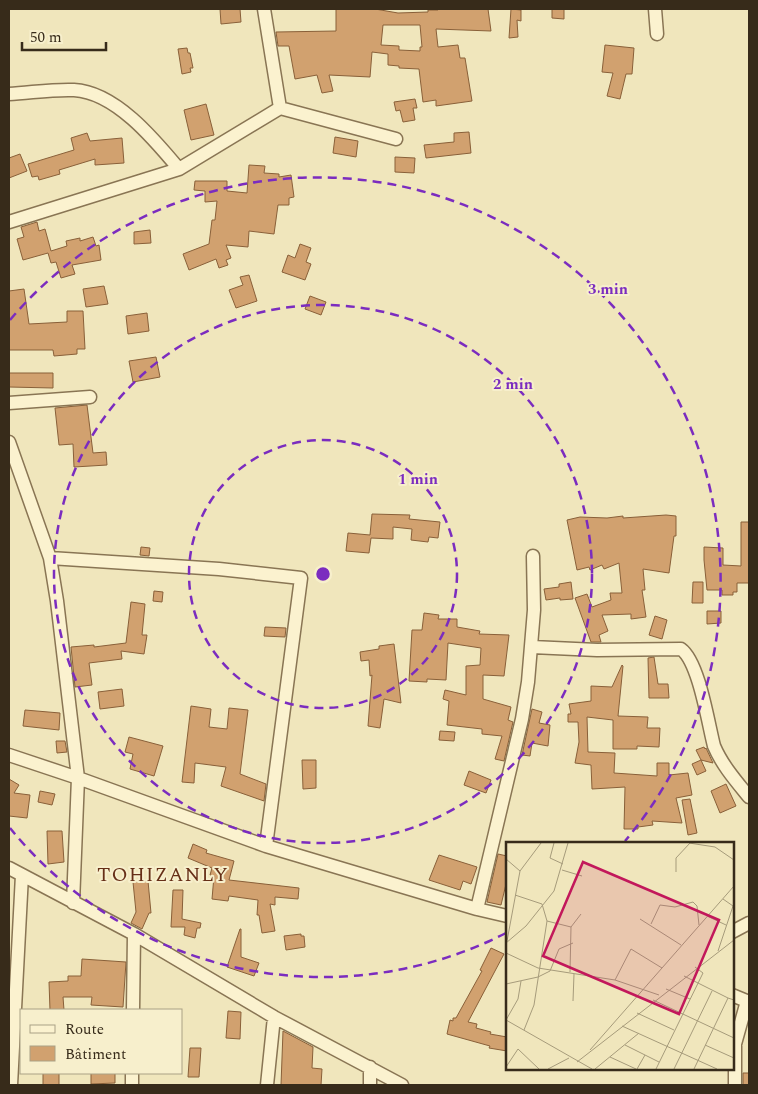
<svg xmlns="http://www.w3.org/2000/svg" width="758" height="1094" viewBox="0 0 758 1094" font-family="Spectral,serif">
<rect width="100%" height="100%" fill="#f0e6bc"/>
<path fill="#d1a16f" stroke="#896039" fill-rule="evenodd" d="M220,9H240L241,22L221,24Z
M336,9H375L398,13L428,12V10H438V9H488L491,31L436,29L438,47L458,45L460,58H465L472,101L436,106V100L423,102L419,69L399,68V66L388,65V54L372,52L370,77L329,75L333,91L322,93L317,75L295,79L289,46H278L276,32L336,31ZM383,25H420L422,47H420V51L399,50V46L381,45Z
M511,9L521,10V21L517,20L518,37L509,38Z
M552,9H564V19L552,18Z
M605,45L634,48L632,74H626L620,99L607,96L613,73L602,72Z
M187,48L188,53H190L193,68H190L191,72L182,74L178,49Z
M415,99L417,108H413L415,120L403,122L400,110L396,111L394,102Z
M206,104L214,135L191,140L184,110Z
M469,132L471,153L426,158L424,145L454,142V133Z
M87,133L90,141L122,138L124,163L95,165V159L59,170L60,174L39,180L38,176L32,177L28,164L74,150L71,138Z
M335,137L358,141L356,157L333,153Z
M20,154L27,171L9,178V158Z
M395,157L415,158L414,173L395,172Z
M249,165L265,166L264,173L279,174V177L291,175L294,197L289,198V205H278L274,234L249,231L248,247L226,245L231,258L226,260L228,265L219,268L216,259L189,270L183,254L209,244L212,220H215L217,201L205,202V191L194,190L195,181H227V191L247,193Z
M37,222L39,231L45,229L51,251L67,246L66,241L80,238V241L93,237L96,246L99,245L101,260L72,265L75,274L61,278L56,262L51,263L48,253L23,260L17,239L24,237L21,227Z
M150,230L151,243L134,244V232Z
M300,244L311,248L306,262L311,264L305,280L282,272L288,255L295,258Z
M249,275L257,301L236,308L229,290L243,285L240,277Z
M104,286L108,304L86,307L83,289Z
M24,289L29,324L67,322V311H83L85,349H77V354L54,356L53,350H9V291Z
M310,296L326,302L321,315L305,309Z
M147,313L149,331L128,334L126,316Z
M156,357L160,377L133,382L129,361Z
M9,373H53V388L9,387Z
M87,405L93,453L106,452L107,465L74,467L73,444L59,445L55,408Z
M372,514L410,515L409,519L440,522L438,538L429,537L428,542L411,540L412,529L393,527V539L371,538L369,553L346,551L348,533L370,535Z
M666,515L676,516V536H674L669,573L643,569L645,590H642L646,617L631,619V614L602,615L608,631L599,635L601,642H591L575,598L587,594L592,607L611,600L610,593H622L619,563L604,569L602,565L590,570L589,567L577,570L567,520L580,517L607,518L623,516V518Z
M741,522H749V583H737V592H733V595H722V590H707L704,560V547L723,548V565L741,566Z
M141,547L150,548L149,556L140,555Z
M571,582L573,599L560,600V598L546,600L544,589L559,587V584Z
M693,582H703V603H692Z
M154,591L163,592L162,602L153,601Z
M131,602L145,604L142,635H147L144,654L121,651L122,659L89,663L92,685L75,687L71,647L94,645V647L126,643Z
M707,611H721V623L707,624Z
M424,613L439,615L438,619H457V627L480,631L479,634L509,635L504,676L483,675V699L511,707L508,720L513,722L504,761L495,759L502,736L482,734V729L447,725L449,701L443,699L445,690L466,695V666L480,665L481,648L448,643L446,680L427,679V682L409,681L412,630H422Z
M655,616L667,620L662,639L649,635Z
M265,627L286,628L285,637L264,636Z
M394,644L401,703L384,699L380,728L368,726L372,675L370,676L369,660L361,661L360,652L379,649V646Z
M654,657L658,684H668L669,698H649L648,658Z
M622,665L623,666L618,716L648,717L647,728H660L659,747L637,746V749H613V720L587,717L588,752L615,753L614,773L657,776V763H669V775L688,773L692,795L676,798L682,823L652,821L653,825L638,827V829H624L625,787L592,789L591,765L575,763L579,742L578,722H568V714H571L569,704L591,701V686L612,687Z
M122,689L124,706L100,709L98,692Z
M191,706L211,709L209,727L227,729L229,708L248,710L240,774L266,784L264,801L221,786L226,767L195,763L194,783L182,782Z
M532,709L542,712L539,723L550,725L548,746L532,743L530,756L522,755Z
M25,710L60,713L59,730L23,726Z
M440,731L455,732L454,741L439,740Z
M129,737L163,746L154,776L130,769L133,754L125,752Z
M56,741H65L67,752L57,753Z
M704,747L705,749L706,748L713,763L701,760L706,771L697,775L692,764L701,760L696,750Z
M302,760H316V788L303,789Z
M469,771L491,780L486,793L464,785Z
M9,779L19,785L14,793L30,795L27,818L9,816Z
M726,784L736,806L720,813L711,791Z
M40,791L55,794L52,805L38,802Z
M690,799L697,833L688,835L682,800Z
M47,831H62L64,862L48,864Z
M193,844L207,850L206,853L234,861L229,880L299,888L298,899L275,897V905L270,904L275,931L262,933L259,915H257L258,900L229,896L228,901L212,899L214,876L210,875L212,868L188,858Z
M498,854L507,856V880L501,905L487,902Z
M439,855L477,867L471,884L463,881L460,890L429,880Z
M148,881L151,913H149L142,929L131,923L136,912L133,882Z
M173,890H183L182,919L201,923L200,928H197L195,938L184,935L185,927H171Z
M240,929H241V957L259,963L254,976L227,967Z
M301,934V936H304L305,947L286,950L284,936Z
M491,948L504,954L468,1022L477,1024L476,1028L491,1032L490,1034L507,1037V1051L489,1048L490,1046L447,1034L450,1020L453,1021V1018H456L482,971L480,970Z
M82,959L126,962L123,1007L91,1005L92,997H63L64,1010H50L49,982L68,981V976H81Z
M228,1011L241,1012L240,1039L226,1038Z
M283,1031L313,1047L312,1068L322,1069L321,1085H281Z
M190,1048H201L199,1077H188Z
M43,1073H59V1085H43Z
M91,1073H115V1083L91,1084Z
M743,1073H749V1085H743Z"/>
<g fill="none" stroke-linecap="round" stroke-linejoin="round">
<g stroke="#897554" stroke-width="15">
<path id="minor" d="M264,9L280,108
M655,9L657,34
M9,94C30,93 52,89 74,90C115,92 154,139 179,169
M9,222L179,169L280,108L396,139
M9,403L90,397
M9,442L50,558L57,601L78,778L73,903
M50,558L219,569L301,578L266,846
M532,647L597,650L681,649C699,662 708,723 714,746C722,765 736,781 749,797
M9,755L78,778L266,846L477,909L507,916
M9,868L134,934L274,1017L402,1085
M477,909L522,719L528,682L534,610L533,556
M732,932L749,923
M732,995L749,1002
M133,1010L134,934
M11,1085L22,875
M132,1085V1073
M267,1085L274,1017
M370,1085V1067
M735,1085V1044L747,1001"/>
</g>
<use href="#minor" stroke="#fbf2cf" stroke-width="12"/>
</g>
<g fill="none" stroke="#7b2cbf" stroke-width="2.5" stroke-dasharray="9 6">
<circle cx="323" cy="574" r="134"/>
<circle cx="323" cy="574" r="269"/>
<path d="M506 933A403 403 0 0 1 10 828M10 320A403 403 0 1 1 625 841"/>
</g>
<g text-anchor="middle" stroke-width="4" stroke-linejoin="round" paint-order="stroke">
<g font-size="20" letter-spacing="1" fill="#662f17" stroke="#f7efcc">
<text x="163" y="881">TOHIZANLY</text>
</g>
</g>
<g transform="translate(506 842)">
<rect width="228" height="228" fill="#f0e6bc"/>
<path fill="none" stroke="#a69b7b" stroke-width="1" d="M48,1L44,16L57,22M183,1L209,5L228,18M0,17L14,29M56,28L76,34M170,30V16L184,1M9,53L36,62L41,79L28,163L18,188M201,74L220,83M134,77L175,103M41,79L65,85M145,82L154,63L169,65L187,60L191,64L193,83M1,99L14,29L35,1M0,101L20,84L48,49L62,1M212,109L227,64L217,57M0,111L32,126L109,138L153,153M64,130L65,85L75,72M178,134L222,156M109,138L125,107L156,126M0,142L32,135L44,129L53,107L67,101M160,147L184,157M147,158L228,196M67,159L68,132M131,171L168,188M0,178L86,227M0,178L12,157L15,139M116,184L211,227M119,203L153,220M199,203L228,216M84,208L228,44M104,215L130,227M71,220L228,98M0,225L12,207L33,227M42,227L63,216M89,227L133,191M131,227L139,213M150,227L197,131L189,125M168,227L206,149M188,227L222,156L228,158"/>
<path fill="#c2185b" fill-opacity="0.15" stroke="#c2185b" stroke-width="2.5" d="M77,20L213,78L173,172L37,114Z"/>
<rect width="228" height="228" fill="none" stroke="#372b1a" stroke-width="2.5"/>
</g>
<circle cx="323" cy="574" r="8" fill="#7b2cbf" stroke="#f7efcc" stroke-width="2.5"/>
<g font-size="15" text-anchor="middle" font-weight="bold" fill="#7b2cbf" stroke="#f7efcc" stroke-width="4" stroke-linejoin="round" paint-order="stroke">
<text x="608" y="294">3 min</text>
<text x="513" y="389">2 min</text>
<text x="418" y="484">1 min</text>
</g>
<rect width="758" height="1094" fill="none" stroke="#372b1a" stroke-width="20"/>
<rect x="20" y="1009" width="162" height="65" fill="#f7efcc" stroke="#aaa185"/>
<rect x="30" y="1025" width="25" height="8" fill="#fbf2cf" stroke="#aaa185"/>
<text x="65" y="1034" font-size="15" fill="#372b1a">Route</text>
<rect x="30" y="1046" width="25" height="15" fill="#d1a16f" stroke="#aaa185"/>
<text x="65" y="1059" font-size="15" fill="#372b1a">Bâtiment</text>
<path d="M22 42v8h84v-8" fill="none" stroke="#372b1a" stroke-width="2.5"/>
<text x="30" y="42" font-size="15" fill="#372b1a" stroke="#f7efcc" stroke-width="4" paint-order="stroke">50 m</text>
</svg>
